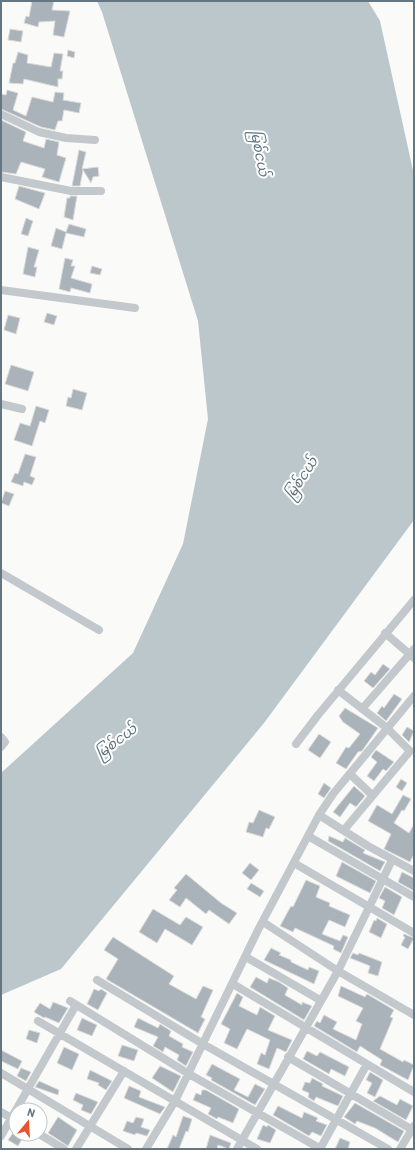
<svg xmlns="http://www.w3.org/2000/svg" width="415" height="1150" viewBox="0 0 415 1150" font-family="Barlow,'Noto Sans Myanmar',sans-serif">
<rect width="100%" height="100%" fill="#fafaf8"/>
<path fill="#bbc7cb" d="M97,1H368L380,21L414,175V520L264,723L61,969L1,995V773L133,653L183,544L208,419L198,321L102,12Z"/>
<path fill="#aab3b9" stroke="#dcdcda" d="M32,1H54L52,10L70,11L64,37L53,35L55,21L39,22L38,27L24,23L26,16L29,17Z
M10,29L23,31L21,42L8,40Z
M68,50L75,52L74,58L67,56Z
M18,52L28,55L27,63L51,67L54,53L63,54L60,71H63L62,79H58V87L24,79L23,84L9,83L13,63H15Z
M7,90L18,93L13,110L26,116L32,97L53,102L55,92L64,93L63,100L81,103L79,113L64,110L62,121H58L55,130L41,127L1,109V94L6,95Z
M1,120L26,132L23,141L44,148L46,139L59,142L57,155L66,158L59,182L42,177L45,169L21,162L16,174L1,172Z
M79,150L86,152L82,169L98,167L99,176L93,177L91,183L83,170L80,186H72Z
M19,186L45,193L39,209L15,199Z
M70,196H77L73,220L64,217L67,198H70Z
M26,218L33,221L28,236L21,234Z
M69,224L86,229L84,237L66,233L62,249L51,246L56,228L66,232Z
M28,247L39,250L34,267H37L35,277L23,274Z
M65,258L73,260L71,266H75L71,278L92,284L90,293L71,288L70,292L59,289Z
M92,266L102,269L100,275L90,273Z
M47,313L57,316L54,325L44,322Z
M8,315L20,318L16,334L4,330Z
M11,365L34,372L28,391L5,384Z
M73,389L87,393L82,410L66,406L68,397L71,398Z
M36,406L49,410L45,423L40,421L32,446L14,440L20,423L30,426Z
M25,454L36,457L30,476L35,478L32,485L24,482L23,486L11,482L15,473L18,474Z
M5,491L14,494L9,506L1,503Z
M383,664L390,669L373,688L364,681L371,672L375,675Z
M394,694L402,699L386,721L377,713L382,706L384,708Z
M345,708L378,728L362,751L358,752L346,769L336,763L346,747L349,748L360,734L343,722L339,716Z
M407,727L414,731L409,742L402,735Z
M319,734L331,742L320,758L308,750Z
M376,750L394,762L386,771L383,769L374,781L367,776L377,762L371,757Z
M401,779L407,783L402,791L396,787Z
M324,783L331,788L324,798L318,794Z
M354,786L365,796L356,807L350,803L340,817L333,812Z
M403,795L411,799L404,811L402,810L394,823L409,833L414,824V854L410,862L384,849L391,834L368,821L377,805L392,814Z
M259,810L275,817L269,829L266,828L263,837L246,832L249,822L253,823Z
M329,836L343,842L345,838L365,850L363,853L385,862L380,871L328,841Z
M342,862L376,881L370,893L336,876Z
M250,863L259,870L251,880L242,873Z
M402,872L414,878V891L398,882Z
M186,874L221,903L237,913L229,924L209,910L206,914L186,898L180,907L169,900L177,890L174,888Z
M306,880L320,886L316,897L330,903L329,906L350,915L345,927L329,920L322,934L340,941L343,935L348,937L341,953L333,949L334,946L295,928L293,932L280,926L291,906L293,907Z
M251,883L264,891L260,897L247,889Z
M385,887L402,897L394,915L382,908L385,901L379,898Z
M153,909L180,925L186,917L203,927L192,945L165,929L157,943L139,932Z
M377,918L387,924L381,938L369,932L374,920L376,921Z
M404,934L414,938L408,949L401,945L405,937L403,936Z
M113,937L174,976L169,984L196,999L203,986L213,990L201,1017L205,1019L198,1033L106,979L118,959L104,950Z
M271,948L281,953L279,955L291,960V962L308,970L309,967L319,971L314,984L264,960Z
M353,953L358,955L359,953L382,962L378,976L368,973L370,966L350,958Z
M256,977L267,983L269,978L279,982L288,988L285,995L302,1005V1002L312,1006L304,1020L250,987Z
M341,986L365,997L367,994L394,1010L390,1017L393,1018L380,1049L403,1062L404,1060L414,1065L408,1080L380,1065L382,1060L360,1046L357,1052L314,1026L317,1021L320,1023L324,1015L337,1022L333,1029L356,1040L362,1024L356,1021L363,1008L338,996Z
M94,989L99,991L101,989L107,993L98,1010L87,1004Z
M237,993L243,997L239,1006L257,1015L260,1007L275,1016L268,1030L292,1040L286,1052L277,1048L269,1069L257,1064L261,1053L265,1055L270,1040L247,1029L237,1049L224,1043L230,1029L221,1024Z
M53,1002L68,1008L59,1023L45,1017L44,1018L34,1012L40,1003L50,1009Z
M82,1018L97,1025L92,1036L77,1030Z
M138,1018L158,1028L160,1024L171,1031L169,1036L183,1044L182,1047L193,1052L186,1066L177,1060L179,1055L165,1047L163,1052L153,1046L158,1037L134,1027Z
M29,1030L40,1033L37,1043L26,1039Z
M122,1045L138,1050L134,1061L118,1056Z
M64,1047L79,1054L72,1070L57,1063Z
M1,1050L22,1061L18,1069L1,1061Z
M307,1051L317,1056L320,1052L349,1067L345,1076L331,1069L329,1074L303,1059Z
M212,1064L240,1079L234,1090L248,1097L255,1084L265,1089L255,1105L211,1080L212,1078L206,1075Z
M160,1066L181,1076L173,1092L152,1078Z
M21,1068L31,1072L26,1081L17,1076Z
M90,1070L112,1081L106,1090L98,1085L99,1083L87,1079Z
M370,1072L383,1080L375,1097L367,1093L372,1083L366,1080Z
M312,1078L323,1084L322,1086L343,1096L338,1106L316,1097L314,1101L308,1097L309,1093L302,1090L305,1082L310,1083Z
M39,1081L59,1090L58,1095L35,1087Z
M129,1086L141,1091L139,1097L165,1107L160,1114L124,1098Z
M202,1090H206L239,1109L233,1123L218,1117L217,1119L208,1114L211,1108L193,1100L196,1093L201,1095Z
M76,1093L98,1102L91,1114L81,1110L83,1105L73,1100Z
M380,1096L397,1105L400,1099L413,1106L406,1120L373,1101Z
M355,1103L404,1131L398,1142L375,1128L357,1121L355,1124L344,1117Z
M278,1106L302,1118L304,1112L318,1118L316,1121L327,1125L321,1136L312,1132L309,1136L273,1115Z
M183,1116L192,1119L188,1132L186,1131L179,1149H167L173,1135L176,1137Z
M58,1117L77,1130L68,1146L48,1133Z
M136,1117L144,1119L141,1127L150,1130L147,1136L136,1133L135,1135L123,1131L127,1121L133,1123Z
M263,1125L267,1127L268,1125L276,1130L270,1143L257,1139Z
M13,1133L22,1139L18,1146L8,1140Z
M210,1135L231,1143L229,1149L218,1145L217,1149H206Z
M340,1138L350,1142L348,1149H335Z"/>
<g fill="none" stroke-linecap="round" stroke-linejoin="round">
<path stroke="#c3c8cc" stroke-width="8" d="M1,114L39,132L66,138L95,140
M1,177L71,191H101
M1,290L135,308
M1,404L22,409
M1,573L99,630
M385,633L414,658
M338,690L387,728L410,751L344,830
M414,696L333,794L319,815L368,846L414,871
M362,709L414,649
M1,737L5,742L1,747
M296,744L318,715L414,600
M350,774L372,795
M308,836L414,897
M294,863L414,933
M263,922L338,971L414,1015
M246,957L320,1000
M97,980L203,1044L388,1149
M233,984L414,1092
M70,1001L189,1074L321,1149
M38,1021L257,1149
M288,1057L411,1129
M1,1073L128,1149
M1,1112L16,1121
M39,1134L64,1149
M1,1136L76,1005
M76,1149L124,1071
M146,1149L175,1101L258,930L319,815
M237,1149L338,971L392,860
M320,1149L367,1064
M400,1149L414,1126"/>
</g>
<g text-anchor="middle" stroke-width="4" stroke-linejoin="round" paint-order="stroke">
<g font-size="14" font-style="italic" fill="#60757c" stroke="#fff">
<text transform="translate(260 153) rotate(79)" y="5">မြစ်ငယ်</text>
<text transform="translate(301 478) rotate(-57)" y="5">မြစ်ငယ်</text>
<text transform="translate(116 741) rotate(-37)" y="5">မြစ်ငယ်</text>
</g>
</g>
<rect width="415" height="1150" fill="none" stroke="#657683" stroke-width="4"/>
<g transform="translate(28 1122) rotate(18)"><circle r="19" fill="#ffffff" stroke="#c1c8cd"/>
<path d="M0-3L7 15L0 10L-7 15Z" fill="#e4572e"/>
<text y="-6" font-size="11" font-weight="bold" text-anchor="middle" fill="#657683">N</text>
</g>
</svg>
